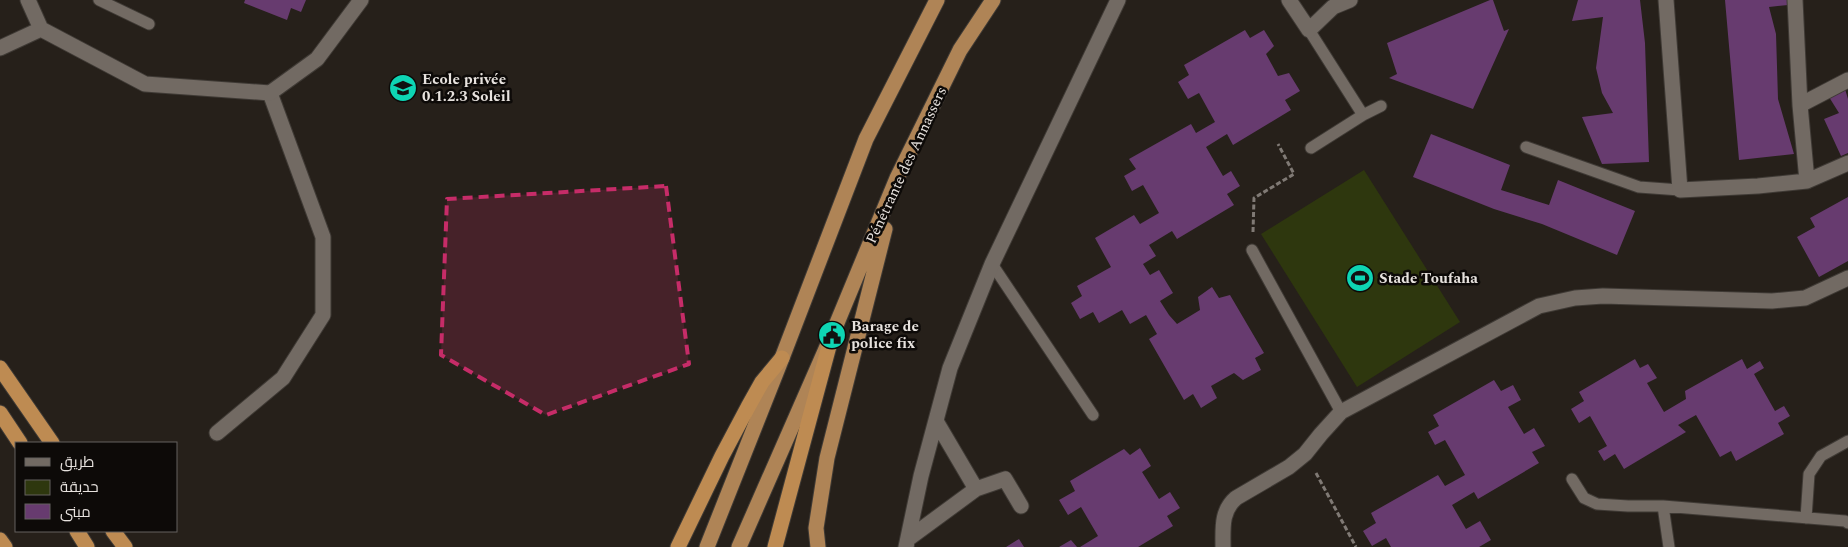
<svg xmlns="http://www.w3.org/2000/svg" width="1848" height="547" viewBox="0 0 1848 547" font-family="Spectral,Cairo,serif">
<rect width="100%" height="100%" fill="#26201a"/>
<path fill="#2e370e" d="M1364,170L1460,322L1357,387L1261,234Z"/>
<path fill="#673b6f" d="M245,0H306L301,12L291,8L287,20L244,3Z
M1490,0H1493L1504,31L1509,29L1473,109L1389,78L1397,74L1387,43Z
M1578,0H1640L1645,43L1649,162L1602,164L1582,117L1613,113L1602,93L1596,68L1603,17L1572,21Z
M1725,0H1787L1788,5L1769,7L1776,34L1778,99L1794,154L1739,160Z
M1245,30L1250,38L1264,30L1274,46L1266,54L1278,76L1289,73L1300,91L1285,100L1291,110L1233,145L1227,134L1206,147L1223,176L1231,171L1240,186L1227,194L1234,205L1177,239L1172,231L1149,245L1156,256L1143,264L1150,275L1159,270L1173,293L1160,301L1169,315L1177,324L1200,310L1198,297L1212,287L1219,298L1230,295L1264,353L1255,358L1261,370L1243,380L1234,373L1211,386L1217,398L1201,408L1193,394L1184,400L1149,339L1157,334L1146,315L1130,324L1122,310L1099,323L1093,312L1080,319L1071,303L1082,296L1077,286L1111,267L1095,238L1134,215L1140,224L1159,213L1143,185L1132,191L1124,176L1136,169L1129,159L1191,124L1196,133L1215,122L1199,93L1188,99L1178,82L1189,75L1184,65Z
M1845,89L1848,99V153L1841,156L1824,119L1839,113L1829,97Z
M1431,134L1510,165L1501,190L1549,205L1558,180L1635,211L1617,255L1542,224L1494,209L1413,177Z
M1848,197V261L1819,277L1797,237L1815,227L1810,218Z
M1635,359L1640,368L1648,364L1657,378L1647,383L1664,412L1686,399L1685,391L1742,359L1747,369L1760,361L1764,368L1754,374L1775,411L1784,406L1790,416L1778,423L1784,434L1736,461L1731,451L1720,457L1696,415L1678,425L1686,432L1624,469L1615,454L1604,461L1598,451L1607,446L1590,416L1579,423L1571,409L1584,401L1579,392Z
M1494,380L1501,391L1513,385L1521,400L1508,407L1524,434L1534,428L1545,446L1532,452L1539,463L1478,499L1474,492L1452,505L1466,529L1480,521L1491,540L1479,547H1391L1386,538L1372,546L1363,531L1376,523L1371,513L1438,475L1445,486L1465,475L1445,440L1435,445L1428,432L1439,426L1433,415Z
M1140,448L1151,466L1142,472L1159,499L1170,492L1180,508L1167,516L1173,526L1138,547H1080L1098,536L1081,507L1068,515L1059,500L1075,491L1070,481L1124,449L1130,455Z
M1019,539L1024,547H1006Z
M1071,540L1077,547H1059Z"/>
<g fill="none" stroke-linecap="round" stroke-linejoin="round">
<g stroke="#3f3a35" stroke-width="13">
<path id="service" d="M99,0L149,24
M1309,30L1363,115
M1526,147L1639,187L1680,190
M1311,148L1363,115L1381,106
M1252,250L1341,412
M992,264L1093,415
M1572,479L1584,498L1597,504L1628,506H1663L1845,521L1848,523
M1663,506L1669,547
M1806,518L1809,474L1821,456L1848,441"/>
</g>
<g stroke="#3f3a35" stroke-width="17">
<path id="minor" d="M1289,0L1309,30L1333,7L1350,0
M1666,0L1680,190L1758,186L1807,181L1848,163
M1795,0L1800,105L1807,181
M1800,105L1848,80
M936,421L976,489L1005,479L1021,506
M217,433L283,378L323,315V237L270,93
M908,539L976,489
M906,547L921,476L950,368L992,264L1118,0
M1223,547C1223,528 1221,511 1236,498L1289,467L1305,454L1321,434L1341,412L1539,306L1575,298L1603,296L1772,301L1805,298L1848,278"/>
</g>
<g stroke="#3f3a35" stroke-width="17">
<path id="tertiary" d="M28,0L41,29L145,84L270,93L317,59L361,0
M0,48L41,29"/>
</g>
<g stroke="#3f3a35" stroke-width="17">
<path id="trunk" d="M707,547L782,358L866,139L937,0
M739,547L832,335L897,178L960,50L993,0
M818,547L816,528L827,458L885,229"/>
</g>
<g stroke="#3f3a35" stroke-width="17">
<path id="motorway" d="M0,368L52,443
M0,413L20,443
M77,531L87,547
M113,531L125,547
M0,540L5,547
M678,547L722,456L748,407L762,382L782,358
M775,547L832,335"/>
</g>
<path stroke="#807a75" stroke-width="3" stroke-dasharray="5 2.5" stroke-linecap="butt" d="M1253,232L1254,198L1294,174L1278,144
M1316,473L1356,547"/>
<use href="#service" stroke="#726a63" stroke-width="11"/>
<use href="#minor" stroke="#726a63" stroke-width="15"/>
<use href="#tertiary" stroke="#726a63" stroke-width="15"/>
<use href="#trunk" stroke="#af8456" stroke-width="15"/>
<use href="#motorway" stroke="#be8b52" stroke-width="15"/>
</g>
<path fill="#c62c68" fill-opacity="0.2" stroke="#c62c68" stroke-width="4" stroke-dasharray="10 6" stroke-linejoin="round" d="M666,186L689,364L546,415L441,355L447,199Z"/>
<defs>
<g id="school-disc" transform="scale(1.4375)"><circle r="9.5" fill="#0ed5b4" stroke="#0d0a08"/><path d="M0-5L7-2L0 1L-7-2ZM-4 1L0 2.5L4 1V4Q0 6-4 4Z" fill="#111"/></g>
<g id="stadium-disc" transform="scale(1.4375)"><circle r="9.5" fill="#0ed5b4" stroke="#0d0a08"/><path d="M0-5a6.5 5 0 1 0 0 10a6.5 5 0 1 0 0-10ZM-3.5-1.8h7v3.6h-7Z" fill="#111"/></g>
<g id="civic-disc" transform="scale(1.4375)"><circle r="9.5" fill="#0ed5b4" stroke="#0d0a08"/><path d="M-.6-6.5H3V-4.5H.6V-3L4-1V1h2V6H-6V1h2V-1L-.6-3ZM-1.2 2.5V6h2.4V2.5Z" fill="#111"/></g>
</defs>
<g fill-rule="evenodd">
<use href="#school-disc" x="403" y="88"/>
<use href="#stadium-disc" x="1360" y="278"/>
<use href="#civic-disc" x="832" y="335"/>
</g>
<g text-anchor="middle" stroke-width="5" stroke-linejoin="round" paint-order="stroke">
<g font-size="15" font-weight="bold" fill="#e7e2de" stroke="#0d0a08" text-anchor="start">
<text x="422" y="84">Ecole privée<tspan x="422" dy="17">0.1.2.3 Soleil</tspan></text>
<text x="1379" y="283">Stade Toufaha</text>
<text x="851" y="331">Barage de<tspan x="851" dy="17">police fix</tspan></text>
</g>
<g font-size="15" fill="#e7e2de" stroke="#0d0a08">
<text transform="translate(906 165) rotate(-65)" y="5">Pénétrante des Annassers</text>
</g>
</g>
<rect x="15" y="442" width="162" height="90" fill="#0d0a08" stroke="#64605e"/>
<rect x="25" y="458" width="25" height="8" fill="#726a63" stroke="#64605e"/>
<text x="60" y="467" font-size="15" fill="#e7e2de">طريق</text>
<rect x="25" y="480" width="25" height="15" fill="#2e370e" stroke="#64605e"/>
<text x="60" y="492" font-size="15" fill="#e7e2de">حديقة</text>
<rect x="25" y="504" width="25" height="15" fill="#673b6f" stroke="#64605e"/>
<text x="60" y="517" font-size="15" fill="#e7e2de">مبنى</text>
</svg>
